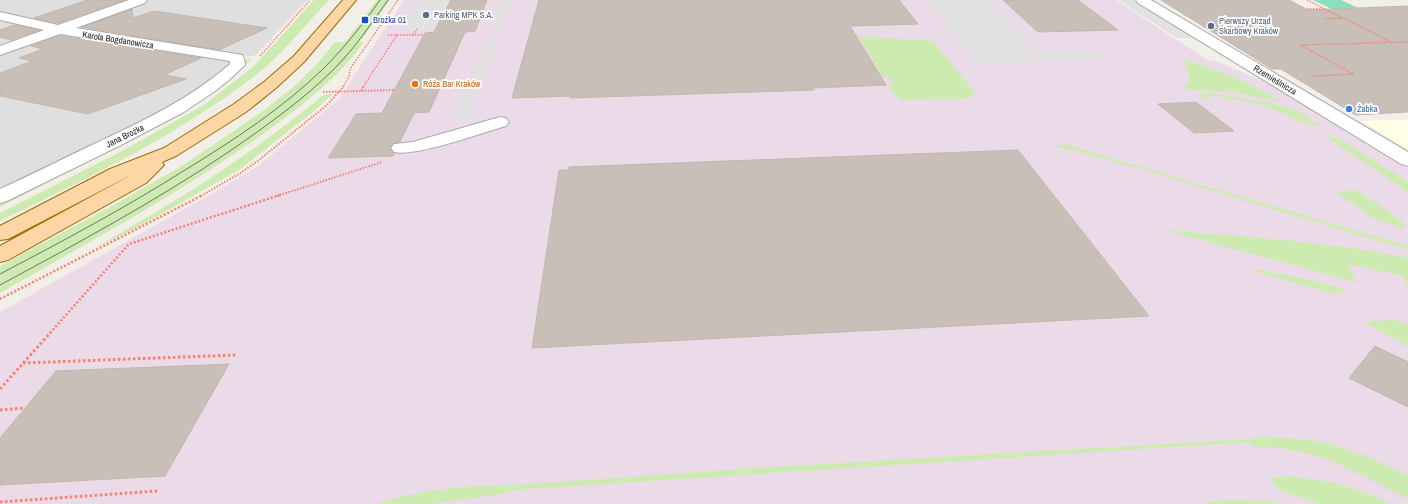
<svg xmlns="http://www.w3.org/2000/svg" width="1408" height="504" viewBox="0 0 1408 504" font-family="'Archivo Narrow',sans-serif">
<rect width="100%" height="100%" fill="#f2efe9"/>
<path fill="#e0dfdf" d="M0,0H307L257,54L252,56H242L183,101L0,196Z"/>
<path fill="#ebdbe8" d="M404,0H1116L1207,60L1216,61L1267,83L1408,169V504H0V312L215,192L258,166L334,103L341,96Z"/>
<path fill="#ffffe5" d="M1382,120H1408V149L1361,121Z"/>
<path fill="#cdebb0" d="M314,0H329C307,23 286,50 262,70C183,133 90,177 0,221V213L120,152L204,105L254,66Z
M377,0H390L360,42H364C335,83 285,119 244,147C166,201 82,246 0,293V266L114,205L185,164L263,111L297,84L319,62L335,42H345Z
M858,36L933,41L975,93L974,96L962,99L901,100L887,86L893,85L888,76H882Z
M252,59L224,84L150,130L0,207V203L137,134L241,60Z
M1183,59C1218,69 1252,83 1282,102L1232,92L1183,89L1184,85H1188L1189,74Z
M1210,93L1266,102L1296,110L1320,127L1305,124L1281,112L1258,104L1216,96L1205,95L1215,103L1204,98L1198,94Z
M327,94H333L314,111L239,170L138,227L89,251C171,205 250,156 322,96Z
M1325,136L1339,138L1408,182V193L1396,183Z
M1064,144L1408,246V250L1137,168L1072,150L1055,147Z
M1357,190L1404,223L1406,229L1375,219L1336,192Z
M1163,230C1245,237 1327,241 1408,258V287L1403,276L1348,264L1356,282Z
M1256,269L1311,280L1347,290L1334,294L1256,272Z
M1394,320L1408,324V346L1363,322Z
M1258,437C1277,437 1297,438 1316,441C1348,447 1379,462 1408,475V499C1360,473 1311,445 1254,447L1250,442L514,490L503,494L430,504H376C421,489 467,486 514,485L772,467L1251,439Z
M1291,476L1336,483L1369,494L1389,504H1320L1280,491L1269,478Z
M1233,500L1267,501L1281,504H1208L1207,502Z"/>
<path fill="#88e0be" d="M1313,0H1341L1406,30L1377,31Z"/>
<path fill="#e2e2e2" d="M420,0H448L433,29L401,30Z
M502,0H513L503,28L490,29Z
M925,0H983L1037,52L1102,51L1111,58L980,63Z
M1118,0H1134L1194,38H1177Z
M487,37L499,40L472,113L476,119L454,121Z"/>
<path fill="#c7bfb8" stroke="#c4b6ab" d="M87,0H124L58,23L34,18Z
M451,0H487L475,31L465,32L429,112L414,113L400,142L394,143L390,147L394,154L393,156L328,158L356,114L382,113L425,33L434,32Z
M539,0H899L918,24L850,26L886,85L813,88L814,90L570,98V96L512,98Z
M1003,0H1078L1118,30L1038,32Z
M1161,0H1289L1308,10L1408,6V112L1356,115L1281,69H1272Z
M132,9L133,18L154,11L267,28L219,50L82,27Z
M14,25L39,30L11,40L0,37V30Z
M60,36L201,58L164,75L186,79L88,114L0,96V73L32,61L19,58L43,49L31,46Z
M1196,102L1234,131L1194,133L1158,104Z
M1018,150L1149,316L532,348L559,170H568L569,167Z
M1375,346L1408,362V407L1349,378Z
M229,364L165,476L0,485V438L56,371Z"/>
<g fill="none" stroke-linecap="round" stroke-linejoin="round">
<g stroke="#a9a9a9" stroke-width="2">
<path id="minor" d="M129,0H147L145,3L76,28L237,54L242,55L244,58L245,65L229,80L215,91L184,112L119,146L7,201L0,203V189C31,175 62,159 94,144C141,122 190,99 230,64V61L60,34L0,55V46L44,30L0,20V12L58,25Z
M1136,0H1151L1408,152V166L1401,164L1138,3Z
M500,117L506,118L509,122L506,126C481,133 416,157 394,152L391,148L394,144L413,142Z"/>
</g>
<g stroke="#a06b00" stroke-width="2">
<path id="major" d="M343,0H356L304,62L276,88L246,112L176,156L162,162L164,165L146,183L8,260L0,262V246L135,173L8,239L0,240V226L110,169L164,148L234,104L264,82L294,56Z"/>
</g>
<path stroke="#fa8072" stroke-width="1.5" stroke-dasharray="1.5 1.5" stroke-linecap="butt" d="M1307,0L1391,42
M1307,9H1325
M1325,19L1343,18
M388,35H424
M413,35L417,29
M260,56L310,0
M1313,76L1353,74L1301,45L1408,42
M343,87L349,77L350,69L398,0
M363,87L397,35"/>
<path stroke="#fa8072" stroke-width="2" stroke-dasharray="1.5 1.5" stroke-linecap="butt" d="M361,91L364,86
M323,92L394,90
M201,196L242,172L259,160L327,105L344,86
M277,196L382,162"/>
<path stroke="#fa8072" stroke-width="2.5" stroke-dasharray="2 2" stroke-linecap="butt" d="M0,299L203,195
M50,333L129,244L280,195"/>
<path stroke="#fa8072" stroke-width="3" stroke-dasharray="2.5 2.5" stroke-linecap="butt" d="M23,363L237,355
M0,389L51,332
M0,410L24,408
M0,502L157,491"/>
<use href="#minor" fill="#fff" fill-rule="evenodd"/>
<use href="#major" fill="#fcd6a4" fill-rule="evenodd"/>
<path stroke="#707070" stroke-width="1" d="M0,274C63,241 125,208 185,170C234,140 283,108 324,68C345,47 363,24 380,0
M0,285C78,243 156,201 230,151C266,126 303,100 334,69C355,48 371,24 388,0"/>
</g>
<g fill="#5c6f8a" stroke="#fff" stroke-width="1.5">
<circle cx="426" cy="15" r="4"/>
<circle cx="1211" cy="26" r="4"/>
</g>
<rect fill="#1a4fb4" stroke="#fff" stroke-width="1.5" x="361" y="16" width="8" height="8" rx="2"/>
<circle fill="#e8710a" stroke="#fff" stroke-width="1.5" cx="415" cy="84" r="4"/>
<circle fill="#3f7fe0" stroke="#fff" stroke-width="1.5" cx="1349" cy="109" r="4"/>
<g text-anchor="middle" stroke-width="3.5" stroke-linejoin="round" paint-order="stroke">
<g font-size="9" fill="#4e5e75" stroke="#fff" text-anchor="start">
<text x="434" y="18">Parking MPK S.A.</text>
<text x="1219" y="24">Pierwszy Urząd<tspan x="1219" dy="10">Skarbowy Kraków</tspan></text>
</g>
<g font-size="9" fill="#164399" stroke="#fff" text-anchor="start">
<text x="373" y="23">Brożka 01</text>
</g>
<g font-size="9" fill="#222" stroke="#fff">
<text transform="translate(118 40) rotate(9)" y="3">Karola Bogdanowicza</text>
<text transform="translate(1275 80) rotate(31)" y="3">Rzemieślnicza</text>
<text transform="translate(125 136) rotate(-26)" y="3">Jana Brożka</text>
</g>
<g font-size="9" fill="#c56008" stroke="#fff" text-anchor="start">
<text x="423" y="87">Róża Bar Kraków</text>
</g>
<g font-size="9" fill="#366cbe" stroke="#fff" text-anchor="start">
<text x="1357" y="112">Żabka</text>
</g>
</g>
</svg>
